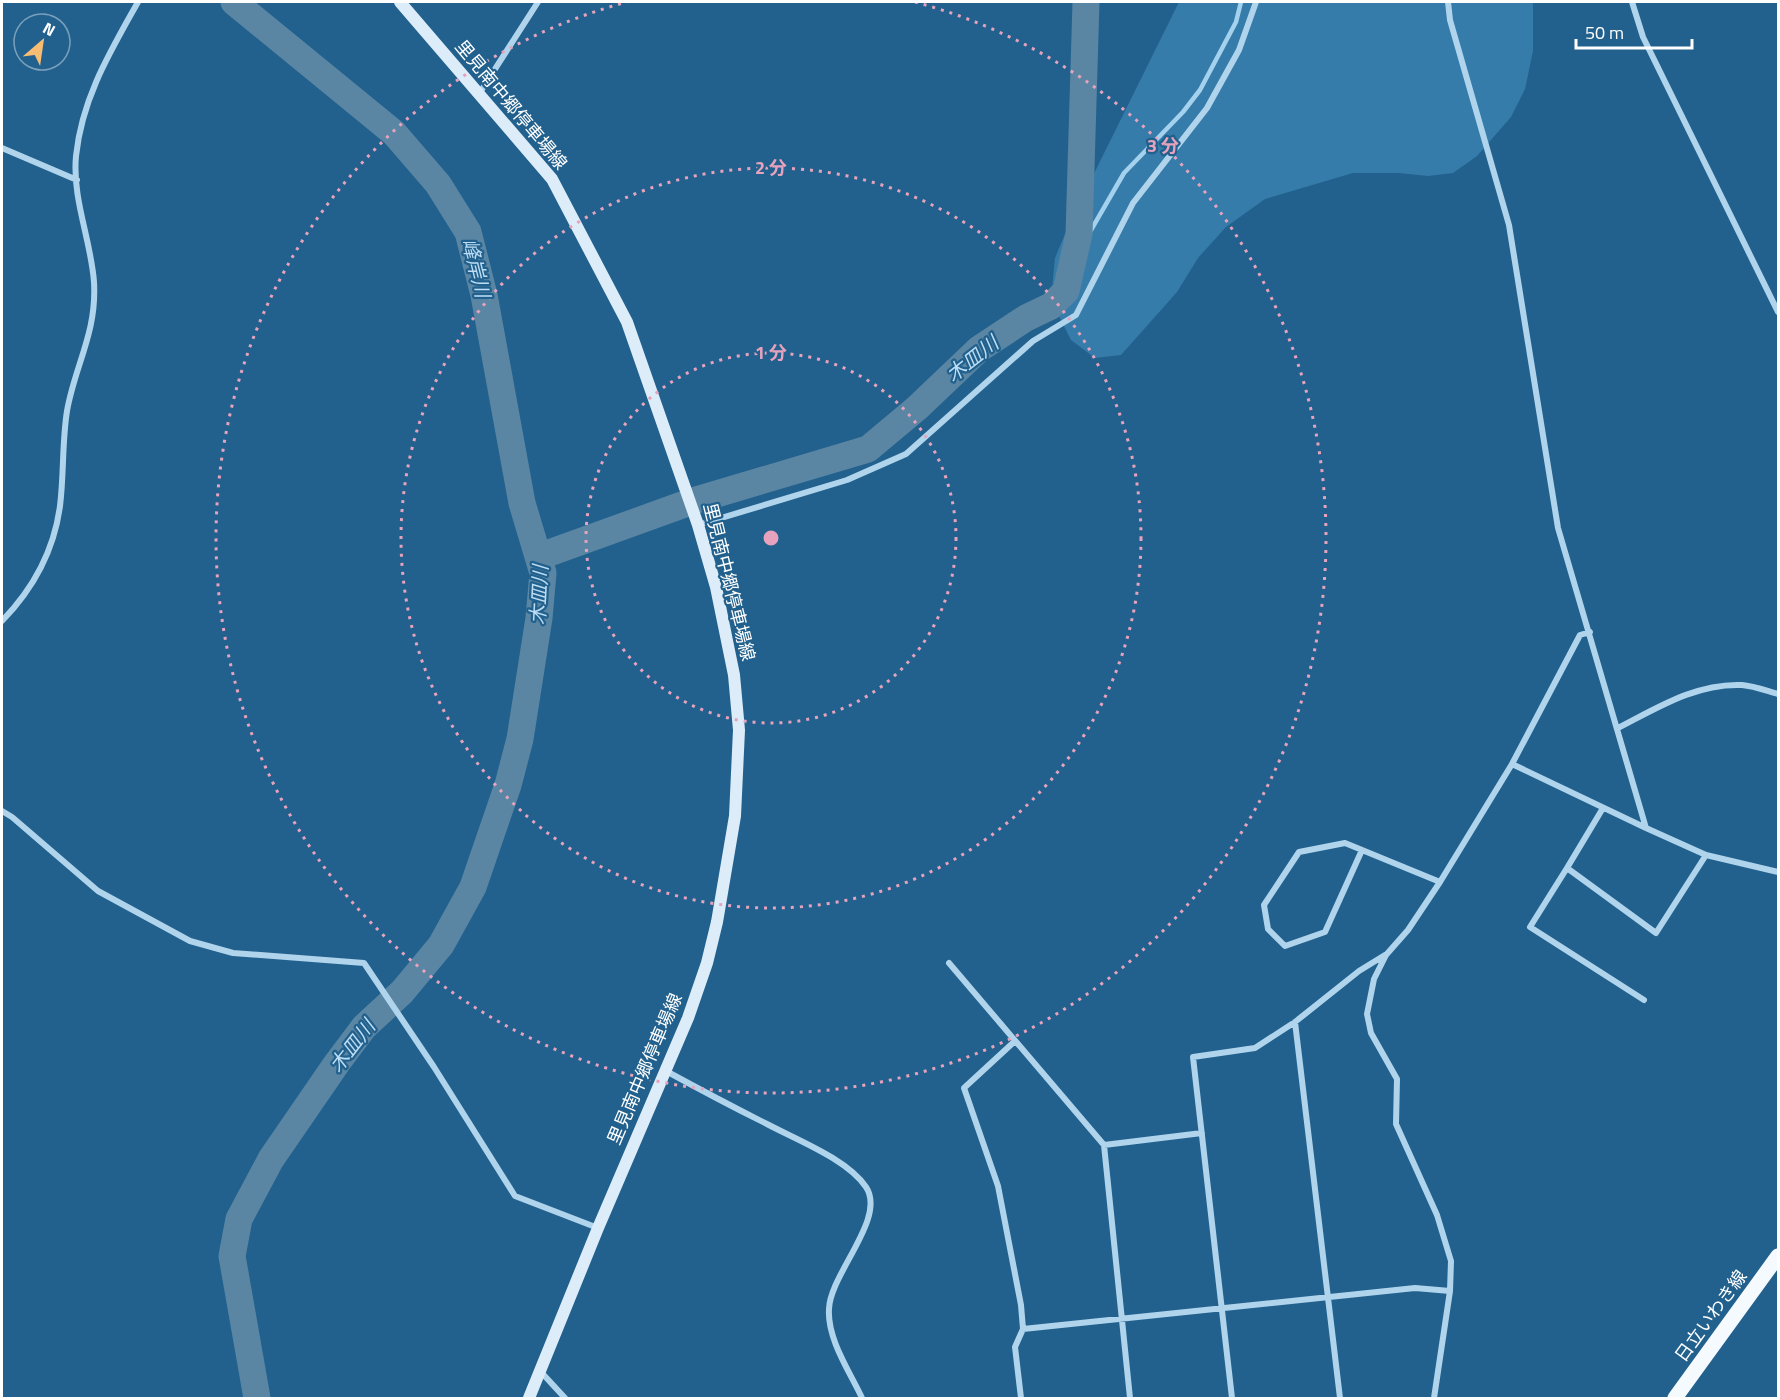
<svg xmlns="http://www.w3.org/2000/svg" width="1780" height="1400" viewBox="0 0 1780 1400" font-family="'Titillium Web','Noto Sans JP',sans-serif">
<rect width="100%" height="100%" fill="#22618d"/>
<path fill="#367caa" d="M1179,2H1533V51L1525,89L1511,117L1477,156L1453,173L1428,176L1399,173H1353L1265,199L1226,227L1198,258L1177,292L1121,355L1095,358L1071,340L1051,300L1055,258L1070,222Z"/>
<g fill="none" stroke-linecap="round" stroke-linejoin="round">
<path stroke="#a4d1ed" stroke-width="4.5" d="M1072,263L1124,173L1183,112L1200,90L1236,22L1241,2"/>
<path stroke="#5a86a4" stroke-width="27" d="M234,2L394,133L438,184L468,232L484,295L522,503L543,573L539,618L520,739L508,785L473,887L441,945L402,992L364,1027L337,1063L271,1159L239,1219L232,1256L257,1398
M538,557L693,501L868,449L917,408L979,349L1026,318L1051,306L1066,291L1079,234L1086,2"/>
<path stroke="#b0d4ec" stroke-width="6" d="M1448,2L1450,20L1509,225L1558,528L1646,828L1706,855L1778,872
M1632,2L1643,37L1778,312
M479,94L538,2
M2,148L77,180
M698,525L847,480L906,454L1033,341L1076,315L1133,203L1207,108L1239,50L1256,2
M2,621C33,589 54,551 60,506C64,474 62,442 67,411C75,365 97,333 94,282C91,240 72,199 76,156C82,98 110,52 138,2
M1618,728C1657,708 1696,683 1742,685C1754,686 1767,691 1778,694
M1512,764L1646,828
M1603,808L1567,868L1656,933L1706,855
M2,811L12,817L98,891L190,941L233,953L364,963L434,1067L515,1196L598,1228
M1362,850L1325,932L1285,946L1268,929L1264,905L1299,852L1345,843L1440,882
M1567,868L1530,927L1644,1000
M949,963L1104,1145L1130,1398
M1295,1022L1340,1398
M1015,1041L964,1088L998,1186L1021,1305L1023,1329L1015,1347L1021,1398
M666,1071C699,1089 733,1107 767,1124C797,1140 847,1159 866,1187C887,1218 830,1274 829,1309C827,1339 850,1372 862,1398
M1104,1145L1202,1133
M1023,1329L1415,1288L1450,1291
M541,1372L565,1398
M1232,1398L1193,1057L1255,1048L1295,1022L1359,971L1385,955
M1434,1398L1450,1291L1451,1261L1437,1215L1396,1124L1397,1079L1371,1033L1367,1014L1374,979L1386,955L1408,930L1440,882L1512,764L1580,635L1590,632"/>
<path stroke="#dcedf9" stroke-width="12" d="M400,2L552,179L627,322L698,525L716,587L734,675L739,730L735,816L717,922L707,963L688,1018L598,1228L529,1398"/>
<path stroke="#f5fafe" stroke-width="15" d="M1675,1398L1778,1256"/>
</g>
<g fill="none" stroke="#e7a3bd" stroke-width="3" stroke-dasharray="3 6">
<circle cx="771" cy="538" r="185"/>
<circle cx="771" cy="538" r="370"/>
<path d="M915 2A555 555 0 1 1 627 2"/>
</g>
<g text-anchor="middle" stroke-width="4.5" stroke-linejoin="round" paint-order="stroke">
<g font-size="18" fill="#fff" stroke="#22618d">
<text transform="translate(511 105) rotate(50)" y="6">里見南中郷停車場線</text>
<text transform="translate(729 582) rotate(76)" y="6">里見南中郷停車場線</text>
<text transform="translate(645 1069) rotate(-67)" y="6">里見南中郷停車場線</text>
<text transform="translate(1711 1316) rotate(-54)" y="6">日立いわき線</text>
</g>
<g font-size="20" font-style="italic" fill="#bcddf3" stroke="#22618d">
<text transform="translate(476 268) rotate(76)" y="7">峰岸川</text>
<text transform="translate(972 359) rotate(-38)" y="7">木皿川</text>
<text transform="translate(539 595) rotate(-87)" y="7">木皿川</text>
<text transform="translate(352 1046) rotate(-52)" y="7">木皿川</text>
</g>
</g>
<circle cx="771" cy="538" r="9" fill="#e7a3bd" stroke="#22618d" stroke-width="3"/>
<g font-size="18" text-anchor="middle" font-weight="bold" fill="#e7a3bd" stroke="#22618d" stroke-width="4.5" stroke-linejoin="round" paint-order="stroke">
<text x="1163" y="152">3 分</text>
<text x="771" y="174">2 分</text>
<text x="771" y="359">1 分</text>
</g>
<rect width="1780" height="1400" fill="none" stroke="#ffffff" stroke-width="6"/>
<g transform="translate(42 42) rotate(29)"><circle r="28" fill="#22618d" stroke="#7aa0bb" stroke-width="1.5"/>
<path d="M0-4.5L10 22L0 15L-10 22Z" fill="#f8bd72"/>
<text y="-9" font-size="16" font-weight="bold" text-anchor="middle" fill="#ffffff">N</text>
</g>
<path d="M1576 39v9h116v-9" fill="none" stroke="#ffffff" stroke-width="3"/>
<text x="1585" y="39" font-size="18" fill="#ffffff" stroke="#22618d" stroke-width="4.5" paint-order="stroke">50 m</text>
</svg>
